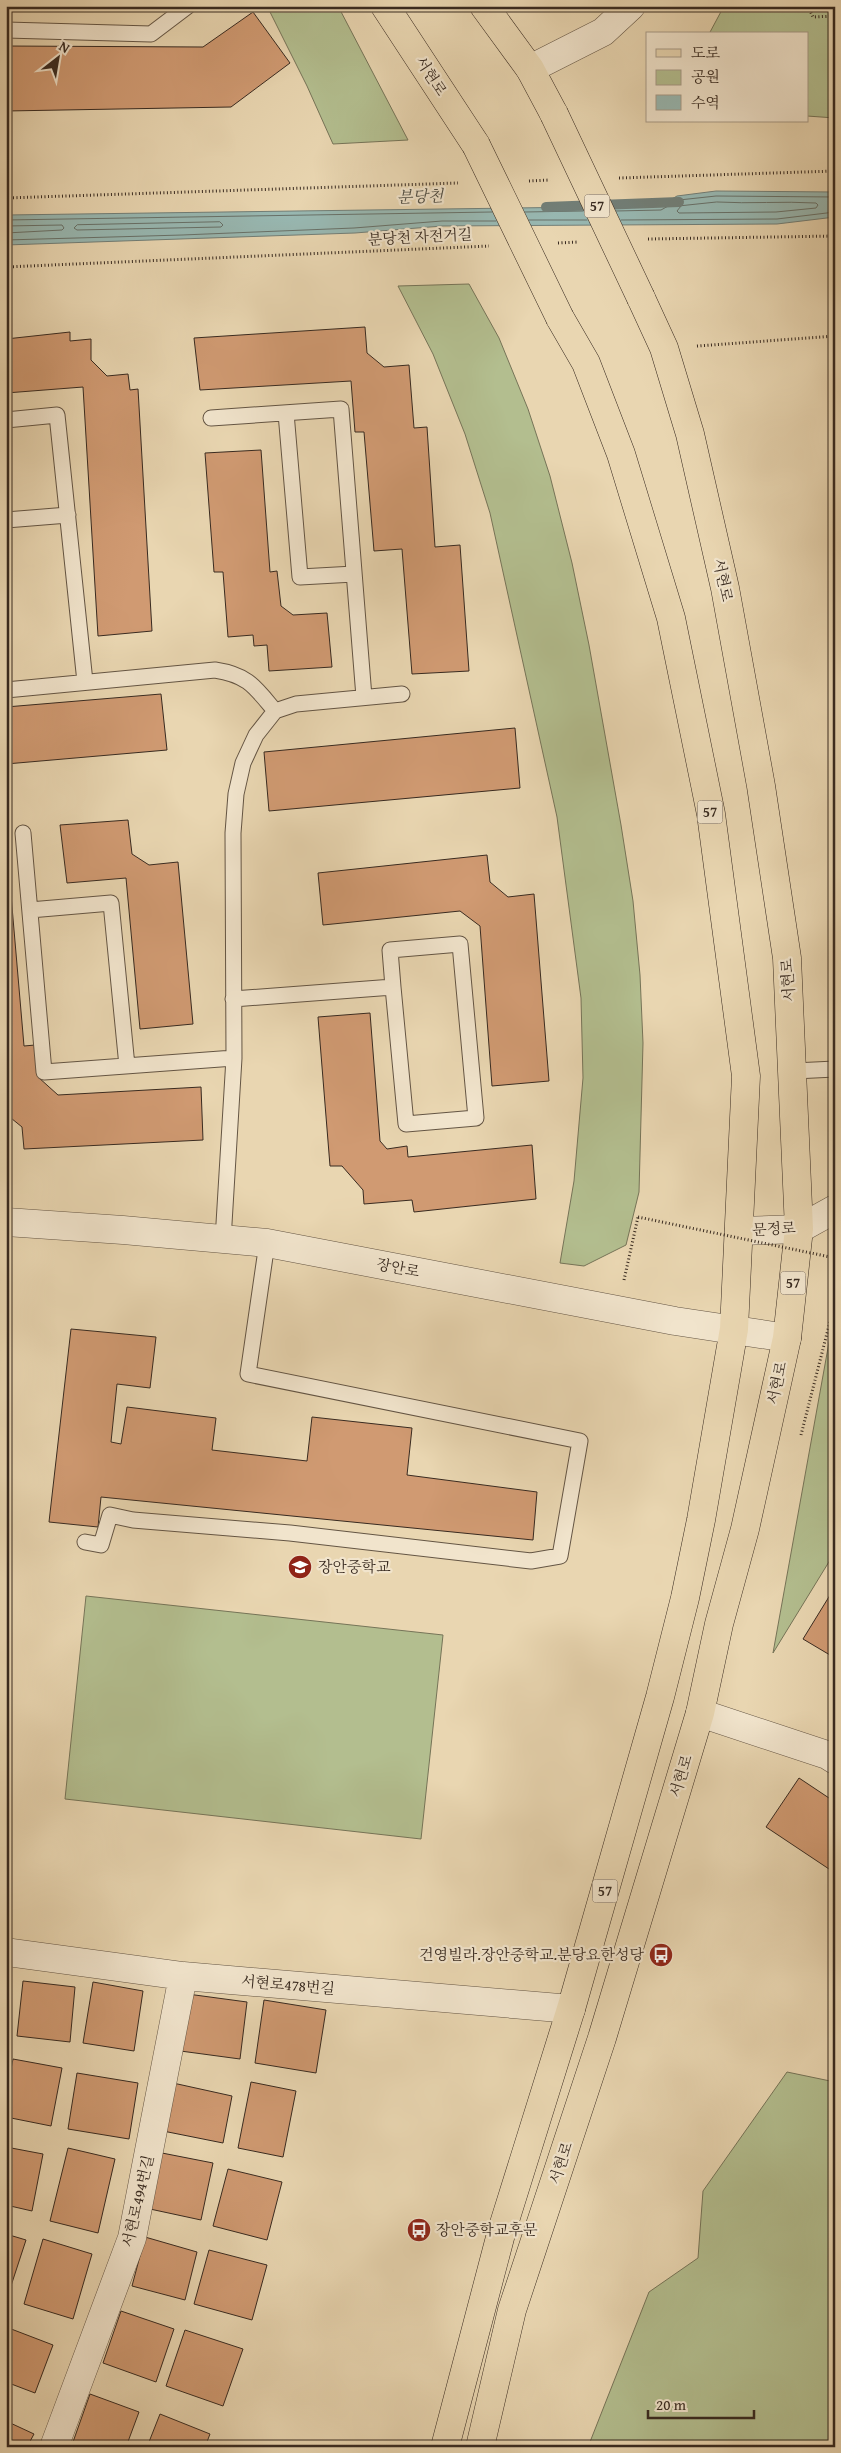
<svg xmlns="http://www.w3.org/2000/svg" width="841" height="2453" viewBox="0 0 841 2453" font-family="'Gentium Book Plus','Noto Serif KR',serif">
<rect width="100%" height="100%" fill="#e9d6b1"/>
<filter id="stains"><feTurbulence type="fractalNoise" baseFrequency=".004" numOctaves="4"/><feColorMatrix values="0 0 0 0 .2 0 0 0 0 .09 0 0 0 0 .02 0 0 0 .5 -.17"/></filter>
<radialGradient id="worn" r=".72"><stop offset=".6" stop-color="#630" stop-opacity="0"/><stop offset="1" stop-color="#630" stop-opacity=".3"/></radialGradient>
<path fill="#b3be8f" stroke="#767458" d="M267,6H338L408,140L333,144L307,86Z
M724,6H835V118L807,116V34H709Z
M469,284L499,338L528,409L550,476L572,563L589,645L621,825L633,901L640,975L643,1043L639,1192L626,1245L584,1266L560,1263L574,1181L583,1078L581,998L557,817L490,513L465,434L433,354L398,286Z
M835,1309V1552L773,1653Z
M86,1596L443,1635L421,1839L65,1799Z
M787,2072L835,2082V2447H588L649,2292L698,2258L703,2191Z"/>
<path fill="#98b8b2" stroke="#727f78" d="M716,191L835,192V217L777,224L442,226L355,233L6,245V215L660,206L677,196Z"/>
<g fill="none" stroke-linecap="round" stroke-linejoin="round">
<path stroke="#687169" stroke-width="1" d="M717,202C750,204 783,201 816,203L818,205L816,208L776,212L679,213L677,211L681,206Z
M616,211L661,210L679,200L716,196L835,197
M525,212L583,211
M6,220L492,212
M529,220H587
M621,220L777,219L835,212
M220,222L223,225L221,227L77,230L74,228L77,225Z
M6,226L62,225L64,228L62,230L6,233
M6,240L182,235L354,228L442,221H496"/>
<path stroke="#727f78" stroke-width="10" d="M546,207L679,202"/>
</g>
<path fill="#d09a72" stroke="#382a20" d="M253,12L290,63L231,107L6,111V46L203,47Z
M365,327L367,353L384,367L409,365L414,428L427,427L435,547L460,545L469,671L412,674L402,549L374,551L364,432H355L351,381L200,390L194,338Z
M70,332V341L91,339V360L107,376L128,374L130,390L138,389L152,631L98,636L83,387L6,393V339Z
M261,450L270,572L277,571L281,606L293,615L327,613L332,667L269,671L267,645L254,646L253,635L228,637L223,572H214L205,453Z
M161,694L167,750L6,764V707Z
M515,728L520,788L269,811L264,752Z
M128,820L132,854L149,865L178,862L193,1024L140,1029L126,878L67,883L60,825Z
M6,837L24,1046L35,1045L38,1077L58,1095L201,1087L203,1140L24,1149L22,1127L6,1114Z
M487,855L490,882L508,897L534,894L549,1081L492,1086L480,926L460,911L323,925L318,873Z
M370,1013L380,1141L387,1149L407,1146L408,1157L532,1145L536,1199L414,1212L412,1200L364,1204L363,1190L342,1166H330L318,1017Z
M71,1329L156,1337L150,1388L117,1384L111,1442L121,1444L127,1407L216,1418L212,1450L307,1461L312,1417L412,1428L407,1475L537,1492L533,1540L101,1497L98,1527L49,1522Z
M835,1587V1658L803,1639Z
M799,1778L835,1802V1873L766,1827Z
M23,1981L75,1987L70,2042L17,2036Z
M93,1982L143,1991L134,2051L83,2043Z
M180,1993L247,2002L240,2059L173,2050Z
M264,2000L326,2010L316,2073L255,2063Z
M13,2059L62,2068L51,2126L6,2117V2094Z
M77,2073L138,2083L129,2139L68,2129Z
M251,2082L296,2091L283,2157L238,2148Z
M173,2083L232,2096L223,2143L163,2131Z
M6,2147L43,2154L32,2211L6,2205Z
M68,2148L115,2159L98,2233L50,2221Z
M162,2153L213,2163L201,2220L150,2209Z
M228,2169L282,2182L267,2240L213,2226Z
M6,2234L26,2240L9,2292L6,2291Z
M145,2237L197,2252L185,2300L132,2286Z
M43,2239L92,2254L73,2319L24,2304Z
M209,2250L267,2265L252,2320L194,2304Z
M121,2311L174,2329L156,2382L103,2363Z
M6,2327L53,2345L35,2393L6,2382Z
M185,2330L243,2349L223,2406L166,2386Z
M90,2394L139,2412L126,2447H87L73,2442Z
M160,2414L210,2434L205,2447H147Z
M6,2421L34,2434L27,2447H6Z"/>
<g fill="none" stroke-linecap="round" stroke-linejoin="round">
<g stroke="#645544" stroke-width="17">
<path id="service" d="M6,30L151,34L188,6
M286,413L300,577L354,574
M211,418L341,409L364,697
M6,420L57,415L85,682
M6,520L68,515
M6,690L215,670C248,675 255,687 275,711
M23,833L44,1072L234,1058
M30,910L111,903L127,1066
M233,999L393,987L406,1124L476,1118L460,944L390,950L393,987
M794,1071L835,1069
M223,1240L234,1058L233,833L236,794L243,763L256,735L275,711L296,704L402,694
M85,1542L101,1545L110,1515L133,1520L290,1533L531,1561L560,1556L580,1441L248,1374L267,1243"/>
</g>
<g stroke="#645544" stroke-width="29">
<path id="minor" d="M530,69L603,32L631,6
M739,1231L799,1229L835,1209
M700,1713L827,1755L835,1760
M6,1952L183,1976L571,2009
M54,2447L132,2238L183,1976"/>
</g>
<g stroke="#645544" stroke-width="29">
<path id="tertiary" d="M6,1222L123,1230L267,1243L675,1321L787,1338"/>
</g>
<g stroke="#382a20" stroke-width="29">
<path id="primary" d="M385,6L476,145
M484,6L530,69L554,114
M445,2447L502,2230L571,2009L660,1697L685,1598L701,1520L734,1329L746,1076L711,814L671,618L621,454L586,363L560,318
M480,2447L512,2310L602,2038L700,1713L719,1624L745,1529L787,1338L799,1229L787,958L761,786L725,588L690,434L664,348L641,298"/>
</g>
<path stroke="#382a20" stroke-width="3" stroke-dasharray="1 2.5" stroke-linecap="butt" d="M808,6L813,17L835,16
M619,178L835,171
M529,181L550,180
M6,198L458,183
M648,239L835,236
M558,243L579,242
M6,267L489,246
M697,346L835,336
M624,1280L638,1217
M801,1435L835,1302"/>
<use href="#service" stroke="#f1e4cc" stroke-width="15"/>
<use href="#minor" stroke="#f1e4cc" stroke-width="28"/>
<use href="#tertiary" stroke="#f1e4cc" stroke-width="28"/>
<use href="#primary" stroke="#e9d6b1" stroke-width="28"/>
<g stroke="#382a20" stroke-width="29" stroke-linecap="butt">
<path id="primary-bridge" d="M554,114L641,298
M476,145L560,318"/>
</g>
<path stroke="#382a20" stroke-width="3" stroke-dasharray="1 2.5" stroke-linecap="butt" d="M638,1217L835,1258"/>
<use href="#primary-bridge" stroke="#e9d6b1" stroke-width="28"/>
</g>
<defs>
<g id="school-disc" transform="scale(1.25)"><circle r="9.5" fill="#8f2418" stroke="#f1e4cc"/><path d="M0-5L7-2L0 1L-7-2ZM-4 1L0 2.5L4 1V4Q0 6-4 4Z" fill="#fff"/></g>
<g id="bus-disc" transform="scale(1.25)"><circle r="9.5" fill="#8f2418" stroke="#f1e4cc"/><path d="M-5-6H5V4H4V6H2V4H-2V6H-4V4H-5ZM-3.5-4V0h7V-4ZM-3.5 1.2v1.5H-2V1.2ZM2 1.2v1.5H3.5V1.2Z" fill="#fff"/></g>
</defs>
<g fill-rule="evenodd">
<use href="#school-disc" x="300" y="1567"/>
<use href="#bus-disc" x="661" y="1955"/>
<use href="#bus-disc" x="419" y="2230"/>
</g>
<g text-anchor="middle" stroke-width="4.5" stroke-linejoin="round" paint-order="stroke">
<g fill="#f1e4cc" stroke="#706254" stroke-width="1">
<rect x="584.5" y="194.5" width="25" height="23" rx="4"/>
<rect x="697.5" y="800.5" width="25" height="23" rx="4"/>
<rect x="780.5" y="1271.5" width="25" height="23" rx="4"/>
<rect x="592.5" y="1879.5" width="25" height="23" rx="4"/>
</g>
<g font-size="14" font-weight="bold" fill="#382a20">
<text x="597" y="211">57</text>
<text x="710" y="817">57</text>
<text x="793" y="1288">57</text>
<text x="605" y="1896">57</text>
</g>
<g font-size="15" fill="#382a20" stroke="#f1e4cc">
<text transform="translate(431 76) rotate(57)" y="5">서현로</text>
<text transform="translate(420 237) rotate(-3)" y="5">분당천 자전거길</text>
<text transform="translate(723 580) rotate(78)" y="5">서현로</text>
<text transform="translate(788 980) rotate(-94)" y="5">서현로</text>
<text transform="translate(774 1229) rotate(-3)" y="5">문정로</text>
<text transform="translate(398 1268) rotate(11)" y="5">장안로</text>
<text transform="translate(777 1383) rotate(-78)" y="5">서현로</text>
<text transform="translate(681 1776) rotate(-73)" y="5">서현로</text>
<text transform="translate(288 1985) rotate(5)" y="5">서현로478번길</text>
<text transform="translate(561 2163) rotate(-72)" y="5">서현로</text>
<text transform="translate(138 2201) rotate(-77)" y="5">서현로494번길</text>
</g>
<g font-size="15" fill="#382a20" stroke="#f1e4cc" text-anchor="start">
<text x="318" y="1572">장안중학교</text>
<text x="644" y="1960" text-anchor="end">건영빌라.장안중학교.분당요한성당</text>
<text x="436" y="2235">장안중학교후문</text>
</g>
<g font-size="16" font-style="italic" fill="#504e44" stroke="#f1e4cc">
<text transform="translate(420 196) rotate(-2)" y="6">분당천</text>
</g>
</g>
<rect width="841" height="2453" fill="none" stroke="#e9d6b1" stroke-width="25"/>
<rect x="8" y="8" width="826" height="2438" fill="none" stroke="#382a20" stroke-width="2.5"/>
<rect x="12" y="12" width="816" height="2428" fill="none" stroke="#382a20"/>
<rect x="646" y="32" width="162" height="90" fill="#f1e4cc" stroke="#a79a87"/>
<rect x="656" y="49" width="25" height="8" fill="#e9d6b1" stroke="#a79a87"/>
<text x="691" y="58" font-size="15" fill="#382a20">도로</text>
<rect x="656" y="70" width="25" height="15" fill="#b3be8f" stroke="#a79a87"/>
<text x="691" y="82" font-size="15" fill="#382a20">공원</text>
<rect x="656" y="95" width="25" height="15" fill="#98b8b2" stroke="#a79a87"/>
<text x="691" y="108" font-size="15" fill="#382a20">수역</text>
<g transform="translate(58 58) rotate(31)" stroke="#f1e4cc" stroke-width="4" paint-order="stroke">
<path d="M0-4L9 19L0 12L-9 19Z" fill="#382a20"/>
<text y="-8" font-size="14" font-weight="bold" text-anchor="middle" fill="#382a20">N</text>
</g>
<path d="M648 2410v8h106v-8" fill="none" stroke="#382a20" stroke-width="2.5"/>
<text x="656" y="2410" font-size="15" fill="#382a20" stroke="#f1e4cc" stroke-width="4" paint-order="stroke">20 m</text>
<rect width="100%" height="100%" filter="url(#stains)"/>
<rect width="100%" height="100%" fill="url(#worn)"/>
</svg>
